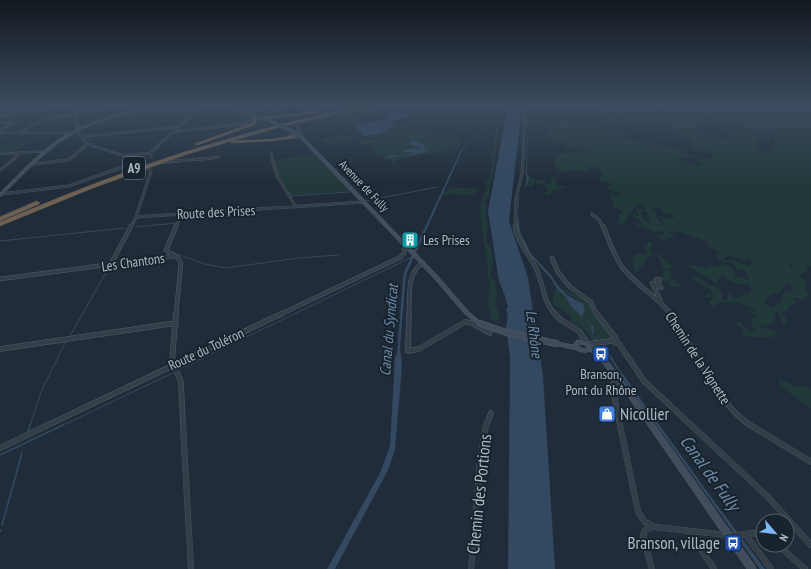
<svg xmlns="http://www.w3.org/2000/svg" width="811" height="569" viewBox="0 0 811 569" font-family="'PT Sans Narrow',sans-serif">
<rect width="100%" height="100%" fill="#202c39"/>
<path fill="#22393a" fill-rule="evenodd" d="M69,105L65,110L35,112L25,118L0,119L1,117H8L19,113L14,112L27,107L37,108L42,106Z
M331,105H353C322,110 281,123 251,113L266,116L281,114L283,116L282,113L319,110Z
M573,105H632L642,109L650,111L655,109L666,113V109L662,105L680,107L676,105L685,106L683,107L684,108L689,111L691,109L686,108L689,107L686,105H811V266H806L808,268L806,269L809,273L792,269V266H795L788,263L791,269L800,271L803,273L798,276L807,280L805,283L808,287L805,291L809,294L803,300L794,297V299L798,302L789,307V309L781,315L787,318L785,319L787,322L786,326C780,323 782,316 777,312L774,313L775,318L773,323L767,326L761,324V329H762L763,327L776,331L777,335C770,339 748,338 740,334L746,332L735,323L741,322C745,327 749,334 757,332L753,328L751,316L757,319V316L746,309L747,307L753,311L755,314L754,309L738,302H720L715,305L716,308L709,304L710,300L713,299V297H707L705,296L708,294L717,297L711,293V290L694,280L691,277L696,276L710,285L719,288L723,294L721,295L724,300L727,299L728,294L732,295L734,298H738L739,295L745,297L743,293L751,292L749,284C736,284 733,285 723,275L720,277L717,281L719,284H717L707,277L689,267V265L703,267L707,269L709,265L716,267L725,264L734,270L736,277H743L748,281L749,277L745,271L737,269L733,264L727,260H733L748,266L753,262L751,258L746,257L748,260H743L730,256L723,258L728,262C722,263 718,260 715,254H720L717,250L708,247V242L679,232L667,231L668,233L675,234L674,236L670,238L664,237L667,240H662L655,235L665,234L662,231L656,232L635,225L636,223L642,225L639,219L634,218L633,214L640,216L637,213L639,212L635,210L637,208L641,209L642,212L640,213L644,218L642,219L651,223L648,214L644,211L646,208L639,203L632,210V212C628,214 626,217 626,222L621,224H618L617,222L620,219L618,215L623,212L613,206V203L615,202L613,200H611L612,197L609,193L613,194L614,196L621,195L622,193L615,192C613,190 609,190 607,188L612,184L600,181V178L596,176L602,175V173L599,171V167H591L587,172L572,170L559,173L560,170L556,169L554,164L556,156C571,150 578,154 592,152L590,150L567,149L565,146L567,143L553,142L550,140L541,138H547L545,135L546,134L544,133L550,130V128L548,126L554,123L551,119L570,120L572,119L579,120L584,123L578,124L575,121H571C579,125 582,130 593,124L596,125L594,126L631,136H618L617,137L651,143L648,144L652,146L687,147L691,149L683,148L687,150L683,152L681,150H677L700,158L672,157L685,161L678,162H690L691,163L687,164L703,165L696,160L713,158L710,157L713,156L711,154L712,153L702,151L693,152H692L697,148L691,145L693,144L689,141L693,140L682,138L659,123L656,122L657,125L656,126L651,122L621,125L623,120L621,117L614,123L620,126L605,127L603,126L605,124L602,123L611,120L606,119L612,117V116L605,117L599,116L601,119L590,115H581L601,110H596L597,107C590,106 585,109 579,109L577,108L578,105ZM703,118L709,119L731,127L733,126L729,124L742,129H733L736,132L735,133L717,129L727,134L733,133L736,134L727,136L711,132L709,134L728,136L730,139C723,141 716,134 708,136L710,138L709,139L696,132L695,129L705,131L695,124L697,123L696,122L719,125L701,119ZM752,130L766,133L760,134H774V138L764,136L768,139H773L776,145L765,144L776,147L774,148L776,150H766L775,153L763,152L757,149L759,148L753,140L761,142L755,138L760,137L754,135L758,134ZM657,207L664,211L660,213L675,215L672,219L660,217L664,224V226L656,216V212L651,210ZM788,283L791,284L792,292L785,290V294L782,295C784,302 778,305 771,308L764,302L771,294L778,293Z
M505,107H508C506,111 503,114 502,118C499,126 493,164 495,170C490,179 491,196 485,202L487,206L485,214L488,221L486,241L491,249L493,262L490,276L495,281L497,294L495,305L500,315L495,323C487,317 488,291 490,281C486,277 488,272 488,266C487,253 478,217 481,208L478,206L483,202L482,199L487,186L485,183L489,180L492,165L490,163L492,156L486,154L493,153L497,121Z
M369,108L382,109L363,119L367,121L349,124H343L332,116Z
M397,124L399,125L398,127H409L442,136L452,135L460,139L461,145L452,150L399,159L393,162L401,170L391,162L384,159V156L376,154L372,150L373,147L366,144H360L359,143L360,141L352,142L367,139L377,140L388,134L371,138L366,136L388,131L389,130L387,128ZM416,142L424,145L426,150L424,151L428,152L388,158V156H400L415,152L402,151L408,149L422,148L411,145L410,143Z
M341,135L353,137L354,139L336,144L324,143L321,138Z
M27,143L15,152L0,153V146L2,144Z
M316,154L352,191L291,195L278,177L274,160Z
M555,177L557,179L555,180L557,182V185L567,187L564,188H559L561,192L559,190H552L550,194L547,195L540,192H547V188L544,185L534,183L533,187L524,185L530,183L524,178H533L536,181L545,179L546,180L544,183L548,185L551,183L550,178Z
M451,187L477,189L479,191L473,193L479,194L456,195L450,193L447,196L442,195V192L448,190Z
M648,242H652L651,247L649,249L652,255L646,259L643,266L638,268L640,271H635L633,269L634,264L632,261L636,254H646V249L644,247L648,245Z
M658,254L673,266V268L668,269L671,272V276L676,282L683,286L673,287L670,285V282L667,280L666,282L659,277L664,276L663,273L666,270L664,269C662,263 659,260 656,255Z
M558,289L566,297L571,307L591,325V331L597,341H593L587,332L572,322L570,315L553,304L554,290Z
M560,289H564L585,299L590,303L592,310L613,337L611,339L600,341C594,336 594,333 593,326L582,316L585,310C583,298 568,298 560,289Z
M779,380L785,383V381C789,382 791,384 795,386C802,388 802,383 811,389V409L793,395L780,387Z"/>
<path fill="#324961" d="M498,105H499L481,131L463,149L406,275L400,347L402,366L395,450L388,470L335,569H327L380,473L390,446L395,357L397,354L403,278L405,270L461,150L480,131Z
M508,105H522L509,221L528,278L543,376L555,569H508L510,358L506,327L508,314L506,310L508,307L505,296L499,281L488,211Z
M528,105L527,174L529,177L528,183L519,197L518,215L520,232L531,254L551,275L558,286L567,295L583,304L585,310L582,316L593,326L594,336L607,349L617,366L714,501L765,569H760L624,380L603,347L596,340L592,333L591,325L571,307L566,297L557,289L552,280L528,253L517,228L518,198L525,188L527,179L526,175Z
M389,111L414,115L410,118L396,119L393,123L395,125L387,128L388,130L380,134L364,136L355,127L357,125L387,119V117L382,114Z
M409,141H415L424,145V148L427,150L424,151L429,152L388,158L389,155L399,156L415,152H402L408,149L422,148L411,145Z"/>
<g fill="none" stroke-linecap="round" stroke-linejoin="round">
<path stroke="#324961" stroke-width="1" d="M220,105L228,107V110L236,118L252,117L253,120
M276,108L282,112
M283,113L284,115
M194,114L198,105
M239,127L250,122
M303,137L339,173
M159,164L180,162
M342,176L366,201L437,187
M288,191L291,196L349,192
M136,227L177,223
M0,241L125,228
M169,248L179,224
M174,253L205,264L226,268L298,258L339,255
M70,336L109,267
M178,370L412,257
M30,426L41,392L66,341
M61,426L175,372"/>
<path stroke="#324961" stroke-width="1.5" d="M28,431L30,425
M0,455L63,425
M2,525L22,453
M0,532L1,530"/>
<g stroke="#515c67" stroke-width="2.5">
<path id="minor-far4" d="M268,105L282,114
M465,105H493
M591,105L622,107L634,105
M116,107L141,106
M78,111L85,105
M79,111L116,107L114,105
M247,111L286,105
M339,113L383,105
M75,114L77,127L82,128
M120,115L196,108
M0,117L34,105
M0,123H13
M0,131L13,123
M76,131L87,144L135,159
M20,132L43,120L75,114
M172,132L243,124L252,120L251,117
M0,133H72
M299,133L301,132L296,125L298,123L329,116
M81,137L177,127
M150,153L193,114L197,105
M271,153L272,159
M0,154L46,151
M128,155L151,153V157
M129,157L130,159
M14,159L19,154
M70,159L87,144
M202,159L219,157
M523,159L525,105"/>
</g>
<g stroke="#515c67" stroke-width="3">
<path id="minor-far3" d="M132,158L140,162
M272,158L277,176L296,207
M163,162L213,158
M33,164L68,160L71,158
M0,170L15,158
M1,194L69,186L131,164L133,162L129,158
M592,214L599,220L603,227
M136,217L364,202
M131,227L136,217L151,171L145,167
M176,227L181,214
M515,227L516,198L522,174L523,158"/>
</g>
<g stroke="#515c67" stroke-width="4.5">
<path id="minor-far2" d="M176,226L166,250L178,258L181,263L176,314
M515,226C517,241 529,255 536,268C543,283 543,302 555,314
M603,226C609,240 613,254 622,267C636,285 657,297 671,314
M552,258L558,272L570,287L591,302L596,314
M111,264L131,226
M0,279L174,256
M660,280L656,279L661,288L652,283L661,302
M281,314L401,257L404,253V249L408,247
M409,314C410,296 406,273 423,263"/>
</g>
<g stroke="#515c67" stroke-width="5.5">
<path id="minor-far1" d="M176,313L172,361L181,382L183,426
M409,313L408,351L419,349L465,322L472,323L490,333
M554,313L561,320L579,331L587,343
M596,313L615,337L616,341
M670,313C697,350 712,399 751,426
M588,344L612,341L619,344L644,381L692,426
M0,349L176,323
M46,426L283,313
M486,426L491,413
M620,426L612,385L614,383L621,382"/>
</g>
<g stroke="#515c67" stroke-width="6">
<path id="minor" d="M183,425L191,569
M620,425L638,512L645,522L655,527L727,535
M691,425L768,497L811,545
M750,425L811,462
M0,448L48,425
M652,527L645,530L643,536L652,569
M692,531L696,542L714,569
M745,534L771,569
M731,536L753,533L763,535
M778,545L805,569
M471,569L480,461L486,425"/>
</g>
<g stroke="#515c67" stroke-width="1">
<path id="secondary" d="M153,105H156C149,108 141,110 133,112C118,116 104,120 89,126C54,140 28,170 1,196H0V193C20,173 40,151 64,136C91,120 123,113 153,105Z
M222,105H225L251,112C248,114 242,115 239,113L241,111Z
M263,116L269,118V119C267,121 260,121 258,119L259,117Z
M282,126H284L302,134V136L436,274L469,312L481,322L482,323L481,324H477L465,314L432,276L299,137L296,138L289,137V135L293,133L282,128Z
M578,340L589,342L592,346L604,356L631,391L755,566L756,569H747L627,395L600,360L590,351C583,354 580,351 573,349C568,348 562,347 556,345L555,344L556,343L558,342L573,345L576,341ZM580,344L585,345L587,348C584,350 581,348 579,346Z"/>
</g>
<g stroke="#3e4954" stroke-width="1">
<path id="motorway" d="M370,105H376L279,127L185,155L93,188L0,226V222C75,190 150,161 228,139C275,125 322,114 370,105Z
M317,111L319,112L318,113L267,119L265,118L267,117Z
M252,114H254L258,119L254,125L198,145L194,144L252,123L254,119Z
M293,136H294V138L272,141L232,143L230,142L232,141L272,139Z
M37,201L40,203L39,204L0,221V217Z"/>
</g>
<use href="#minor-far4" stroke="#333e49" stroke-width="2"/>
<use href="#minor-far3" stroke="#333e49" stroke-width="2.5"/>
<use href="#minor-far2" stroke="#333e49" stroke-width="3.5"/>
<use href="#minor-far1" stroke="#333e49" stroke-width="4.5"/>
<use href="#minor" stroke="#333e49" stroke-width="5.5"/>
<use href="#secondary" fill="#414d5c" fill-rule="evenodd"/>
<use href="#motorway" fill="#6f6050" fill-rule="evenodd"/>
<path stroke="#556270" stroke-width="1" stroke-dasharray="2.5 2.5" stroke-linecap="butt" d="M0,112L19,105"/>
<g stroke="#515c67" stroke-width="3.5" stroke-linecap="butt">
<path id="secondary-bridge-far1" d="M271,121L283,127"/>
</g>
<g stroke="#515c67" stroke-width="7" stroke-linecap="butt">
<path id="secondary-bridge" d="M479,323L505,332L558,344"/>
</g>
<use href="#secondary-bridge-far1" stroke="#414d5c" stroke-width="3"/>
<use href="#secondary-bridge" stroke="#414d5c" stroke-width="6"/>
</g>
<linearGradient id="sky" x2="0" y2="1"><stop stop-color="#12181f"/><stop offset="0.57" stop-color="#3c4b5f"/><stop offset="1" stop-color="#3c4b5f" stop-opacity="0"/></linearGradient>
<rect width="811" height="184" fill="url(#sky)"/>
<defs>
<g id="building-square" transform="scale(0.9)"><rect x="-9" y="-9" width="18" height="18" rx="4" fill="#0f9aa8" stroke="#19232d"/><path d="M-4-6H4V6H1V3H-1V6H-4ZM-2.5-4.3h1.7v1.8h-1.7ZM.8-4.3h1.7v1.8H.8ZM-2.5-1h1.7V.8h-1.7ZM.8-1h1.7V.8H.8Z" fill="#fff"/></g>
<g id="bus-square" transform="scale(0.9)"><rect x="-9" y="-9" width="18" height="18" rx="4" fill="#1a4fb4" stroke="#19232d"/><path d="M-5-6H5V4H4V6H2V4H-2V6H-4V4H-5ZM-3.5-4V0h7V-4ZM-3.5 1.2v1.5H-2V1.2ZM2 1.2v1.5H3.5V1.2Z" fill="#fff"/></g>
<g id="shop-square" transform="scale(0.9)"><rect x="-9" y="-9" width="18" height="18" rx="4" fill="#3f7fe0" stroke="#19232d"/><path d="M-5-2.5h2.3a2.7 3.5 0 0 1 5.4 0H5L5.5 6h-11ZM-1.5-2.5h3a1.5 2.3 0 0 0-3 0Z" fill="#fff"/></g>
</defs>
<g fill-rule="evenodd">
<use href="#building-square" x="410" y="240"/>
<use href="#bus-square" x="601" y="354"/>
<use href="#shop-square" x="607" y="414"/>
<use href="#bus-square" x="733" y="543"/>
</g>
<g text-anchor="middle" stroke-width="4" stroke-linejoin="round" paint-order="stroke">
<g font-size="12" fill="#aeb9c6" stroke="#19232d">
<text transform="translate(364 186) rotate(46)" y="4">Avenue de Fully</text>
</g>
<rect fill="#19232d" stroke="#818c98" stroke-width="1" x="123" y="157" width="22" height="22" rx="3"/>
<g font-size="13" font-weight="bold" fill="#aeb9c6">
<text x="134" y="173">A9</text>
</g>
<g font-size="14" fill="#aeb9c6" stroke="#19232d">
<text transform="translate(216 212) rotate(-3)" y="5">Route des Prises</text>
<text transform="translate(133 262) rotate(-8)" y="5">Les Chantons</text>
<text transform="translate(206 349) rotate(-25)" y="5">Route du Toléron</text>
<text transform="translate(698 358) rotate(57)" y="5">Chemin de la Vignette</text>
</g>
<g font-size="14" fill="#aeb9c6" stroke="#19232d" text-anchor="start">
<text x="423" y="245">Les Prises</text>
<text x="601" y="379" text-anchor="middle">Branson,<tspan x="601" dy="16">Pont du Rhône</tspan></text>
</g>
<g font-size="15" font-style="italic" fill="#6d8cab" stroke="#19232d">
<text transform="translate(389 330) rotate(-85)" y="5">Canal du Syndicat</text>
<text transform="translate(534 334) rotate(83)" y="5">Le Rhône</text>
</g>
<g font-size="17" fill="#aeb9c6" stroke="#19232d" text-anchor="start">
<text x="620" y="420">Nicollier</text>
<text x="720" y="549" text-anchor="end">Branson, village</text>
</g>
<g font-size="17" fill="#aeb9c6" stroke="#19232d">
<text transform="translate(479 494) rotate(-84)" y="6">Chemin des Portions</text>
</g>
<g font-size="18" font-style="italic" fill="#6d8cab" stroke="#19232d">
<text transform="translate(710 473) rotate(54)" y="6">Canal de Fully</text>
</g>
</g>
<g transform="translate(775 533) rotate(118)"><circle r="19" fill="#19232d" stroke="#555f6a"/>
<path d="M0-3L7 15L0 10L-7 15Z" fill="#7db8fc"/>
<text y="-6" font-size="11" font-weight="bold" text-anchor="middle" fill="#aeb9c6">N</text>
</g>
</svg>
